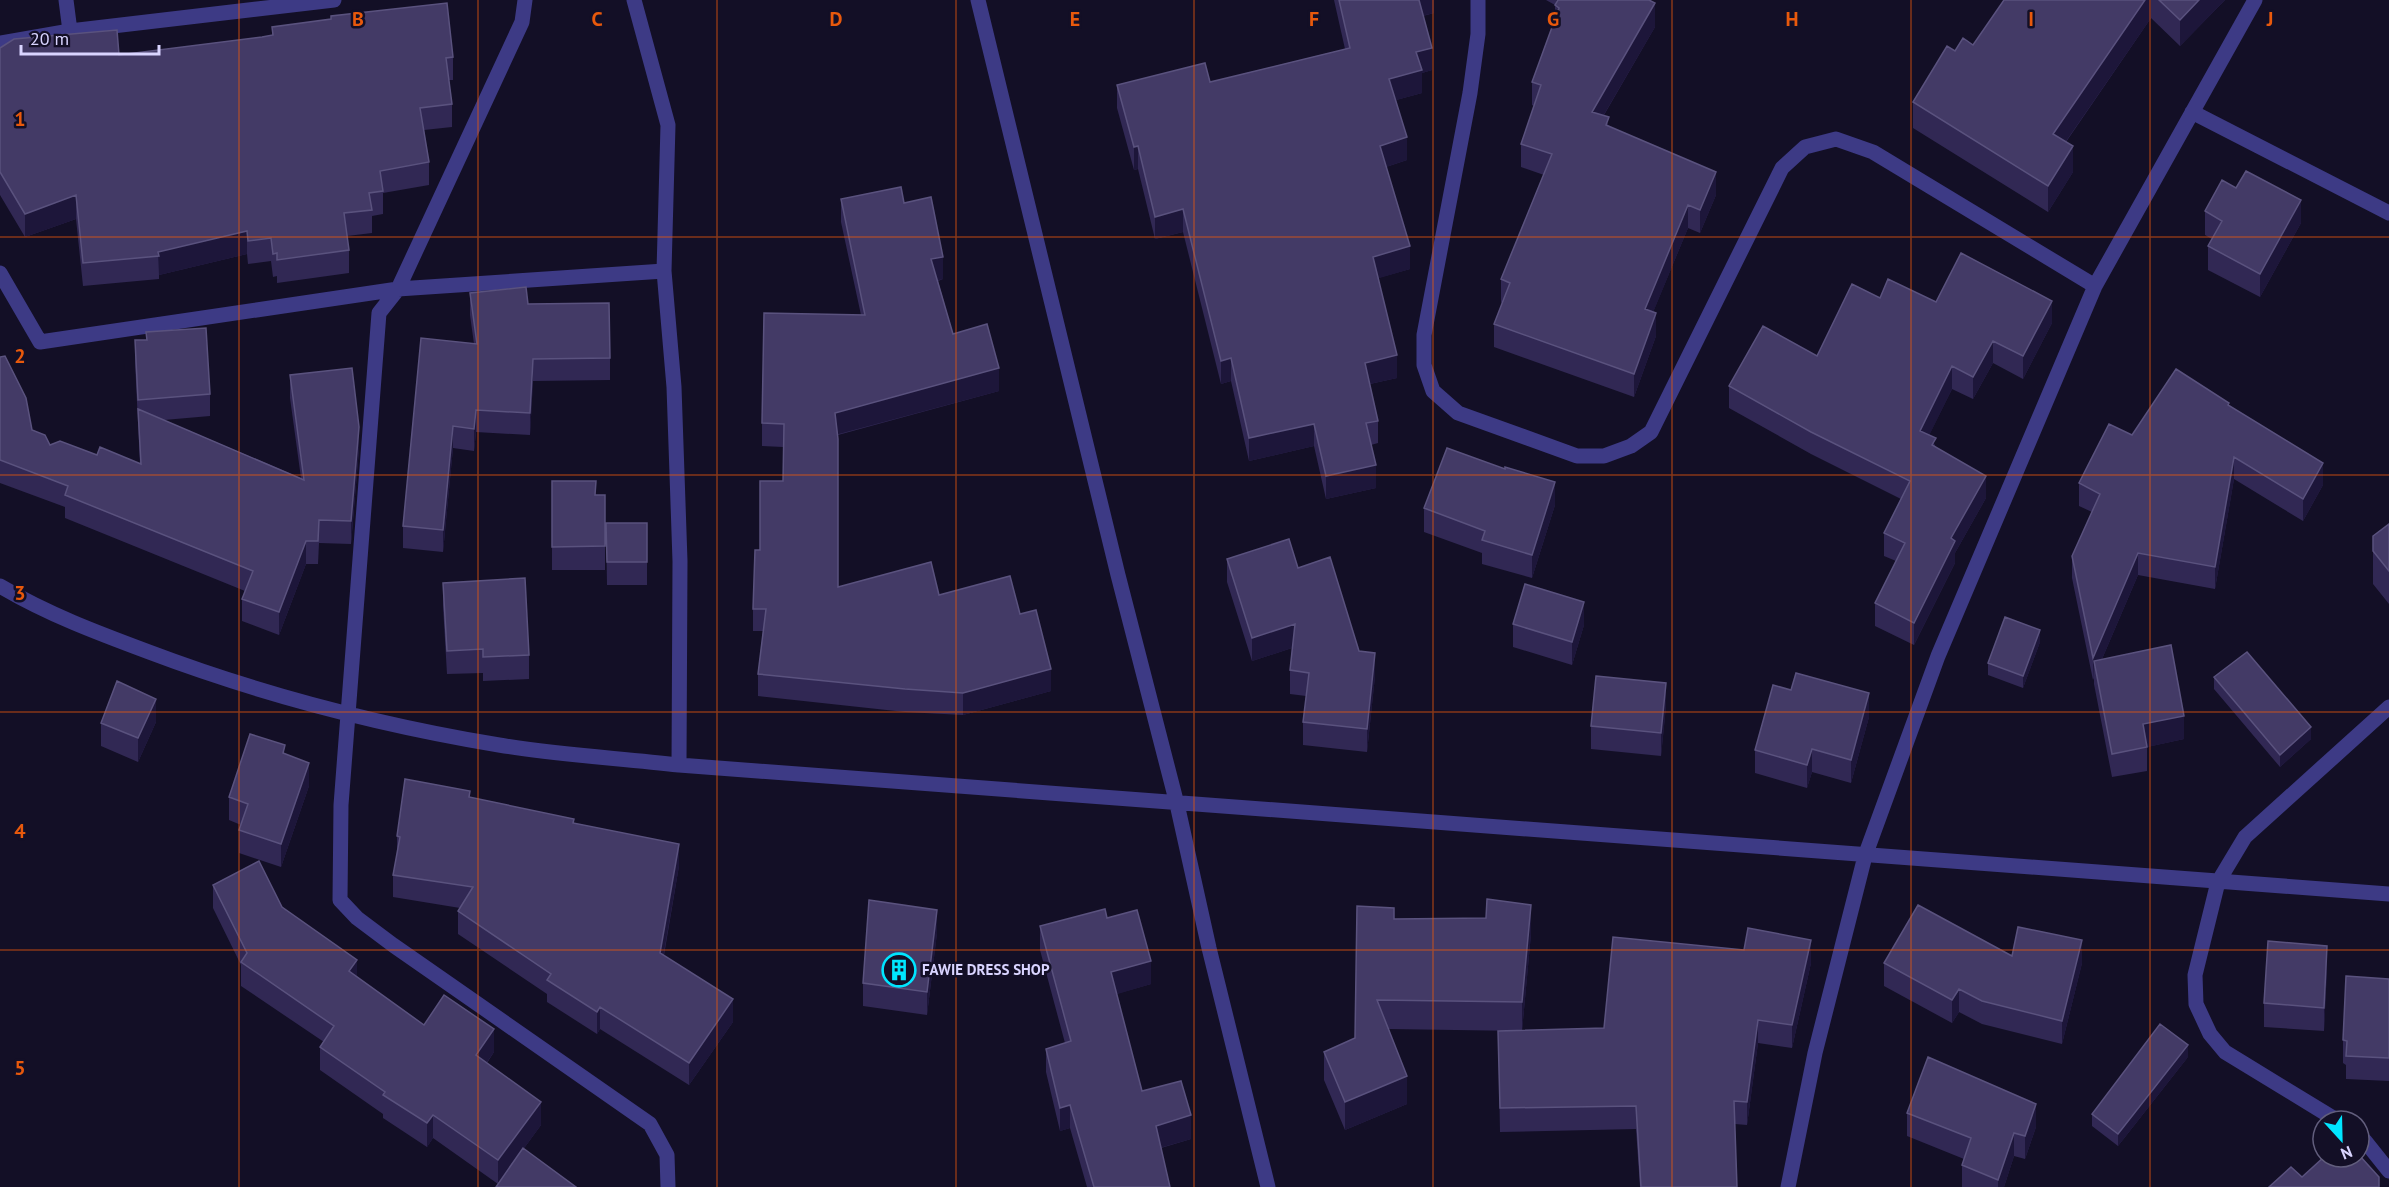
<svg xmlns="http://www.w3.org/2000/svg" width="2389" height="1187" viewBox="0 0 2389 1187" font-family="'PT Sans',sans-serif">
<rect width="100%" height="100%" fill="#130f26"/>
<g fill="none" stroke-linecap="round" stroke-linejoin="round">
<path stroke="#3d3a85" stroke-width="15" d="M66,0L70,31
M525,0L522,22L398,289L379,313L341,805L340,900L357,918L393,945L650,1124L667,1155L668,1187
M634,0L668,125L664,271L674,387L680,561L679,765
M978,0L1118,575L1177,804L1209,948L1268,1187
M1478,0V34L1470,93L1424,335V365L1433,391L1458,413L1577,456H1604L1631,446L1651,432L1782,168L1805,147L1836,139L1873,152L2095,286
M0,43L70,31L334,0
M2192,112L2389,213
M0,273L40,342L398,289L664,271
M0,586C47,614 98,633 149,652C263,695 379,725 499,745C558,755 619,758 679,765L2389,894
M2338,1121L2225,1052L2210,1034L2196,1004L2195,975L2218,882L2245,837L2389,707
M2359,1136L2365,1141L2389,1171
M1788,1187L1815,1053L1865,856L1938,656L2095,286L2255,0"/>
</g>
<path fill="#312854" d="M1334,0H1434V13L1423,16L1432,70L1422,73V93L1396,100L1407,160L1386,167L1410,269L1378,278L1397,378L1370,384L1378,421V443L1371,445L1376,488L1326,499L1314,446L1249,461L1231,381L1221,384L1183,232L1155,239L1138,169L1134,170L1117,108V85L1210,82L1345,49Z
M1546,0H1557L1555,5Z
M2004,0H2225L2180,46L2151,18L2066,142L2073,172L2048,212L1913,128V102L1955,51L1973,45Z
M1555,5L1655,27L1604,115L1609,127L1716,195L1700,233L1688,228L1653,312L1656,336L1634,397L1494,347V324L1502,303L1501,302V279L1544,175L1521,167V144L1534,106L1532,105V82L1555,21Z
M272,27L453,57V80H449L452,104V127L424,130L429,162V185L383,193V214L372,216V233L347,236L349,250V273L277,283V276L273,277L271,261L248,264L247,254L159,275V279L83,286L76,219L25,237L0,195V48L119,55L262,37L272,35Z
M841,199L904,203L943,279L938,281L953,334L999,391L838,435V587L939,595L1020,614L1051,691L963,715L905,712L758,696V674L763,631H753V609L760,550L783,481V447L762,446V423L861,315L841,222Z
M2205,211L2301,223L2260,297L2208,270V246L2212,239L2205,235Z
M470,293L528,304L610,358V380L533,381L530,435L476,432L474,451L453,448L443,552L403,548V526L474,344L470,315Z
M1880,298L1936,302L2052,323L2023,379L1993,363L1973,399L1952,389L1929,435L1936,447L1986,498L1955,553V563L1914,645L1875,626V603L1896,561L1884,556V533L1901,499L1811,454L1729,408V386L1817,356Z
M146,332L210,394V416L164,420L301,478L290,398V375L359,449L351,544L319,543L318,564H306L279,635L242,621V599L245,591L65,518V507L0,483V357L32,430L50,445L140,464L135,362V340H146Z
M2229,406L2323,485L2303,521L2234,479L2215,589L2138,575L2102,659L2184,739L2147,747V771L2112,777L2094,684V678L2093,680L2072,578V556L2092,512L2079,506V483L2132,435Z
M1505,469L1555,505L1532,578L1482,564V553L1424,532V508Z
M552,481L596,495H605V570H552Z
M606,523H647V585H607Z
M2389,524V604L2373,584V536Z
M1227,559L1298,568L1359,651L1375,676L1367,752L1303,745V722L1306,696L1290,694V670L1292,648L1252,661L1227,582Z
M443,583L529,655V679L483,681V673L447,674L443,606Z
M1513,624L1584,625L1572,665L1513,647Z
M2040,642L2023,688L1988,675V663Z
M2214,677L2311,739L2280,767L2214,689Z
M1666,706L1661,756L1591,749V726Z
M1869,717L1851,783L1812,772L1807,788L1755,773V750Z
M156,722L138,762L101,746V723Z
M285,753L309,786L281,867L239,853V830L241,825L229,820V797Z
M470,798L574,824L679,866L664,955L733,1022L689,1085L600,1029L597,1034L547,1002V994L458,934V911L460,908L393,897V875L397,853V836Z
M213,885L282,907L357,977L424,1025L494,1052L487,1063L541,1125L498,1184L433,1138L427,1147L383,1118V1114L320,1070V1047L324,1042L241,986V965L213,908Z
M1107,918L1151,984L1116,994L1142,1091L1191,1139L1161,1148L1170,1187H1087L1070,1128L1060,1131L1046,1072V1049L1065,1043L1040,950V926Z
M1394,919L1531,934L1522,1031L1389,1029L1407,1104L1345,1130L1324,1080V1052L1355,1038Z
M937,933L927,1015L863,1006V983Z
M2012,956L2082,963L2062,1044L1982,1024L1959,1012L1952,1023L1884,986V963Z
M1811,963L1792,1048L1758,1043L1747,1125L1735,1124L1737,1187H1640L1636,1129L1500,1132L1498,1031L1604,1028Z
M2327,969L2324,1031L2264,1027V1003Z
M2389,979V1081L2346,1079V1065L2343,1063V1040Z
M2188,1057L2118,1146L2092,1126V1114Z
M1907,1113L2036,1127L2025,1159L2014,1156L2004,1187H1962V1165L1964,1159L1907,1136Z"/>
<path fill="#1d163a" d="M1417,0H1434V13L1417,17Z
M2145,0H2151V18L2053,160V134Z
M2199,0H2225L2180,46V20Z
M1655,3V27L1592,135V112Z
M1432,48V70L1422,73V93L1389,102V79L1416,52Z
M1407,137V160L1380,169V146Z
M1138,146V169L1134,170V147Z
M2073,146V172L2048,212V186Z
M1716,172V195L1700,233V210Z
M76,195V219L25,237V214Z
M2301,200V223L2260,297V274Z
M1688,205V228L1645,332V309Z
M1183,209V232L1155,239V217Z
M247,231V254L159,275L158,252Z
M1410,246V269L1373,280V257Z
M943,257V279L931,282V259Z
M2052,301V323L2023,379V356Z
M1656,313V336L1634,397V374Z
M1993,341V363L1973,399V377Z
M1397,355V378L1365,385V363Z
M1231,358V381L1221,384V361Z
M533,359V381L530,435V413Z
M1952,366V389L1920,454V431Z
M999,368V391L835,435V413Z
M476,410V432L474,451V429Z
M1314,424V446L1249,461V438Z
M453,426V448L443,552V530Z
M359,427V449L351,544V521Z
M2234,457V479L2215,589V567Z
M2323,463V485L2303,521V499Z
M1376,465V488L1326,499V476Z
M1986,476V498L1955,553V563L1914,645V623L1951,538Z
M1555,482V505L1532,578V555Z
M306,541V564L279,635V612Z
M2138,553V575L2096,673L2094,661L2093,680V658Z
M1584,602V625L1572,665V642Z
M1295,624V647L1252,661V638Z
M2040,630V642L2023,688V676Z
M1375,653V676L1367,752V729Z
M1051,669V691L963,715V693Z
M1666,683V706L1661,756V733Z
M1869,693V717L1851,783V760Z
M156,699V722L138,762V738Z
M2184,716V739L2143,748V724Z
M2311,727V739L2280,767V755Z
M1812,749V772L1807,788V765Z
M309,763V786L281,867V844Z
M679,844V866L660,975V953Z
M1531,905V934L1522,1031V1002Z
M937,910V933L927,1015V992Z
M1811,940V963L1792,1048V1025Z
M2082,940V963L2062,1044V1021Z
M2327,946V969L2324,1031V1008Z
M357,960V984L349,971Z
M1151,961V984L1111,996V972Z
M1959,989V1012L1952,1023V1000Z
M733,999V1022L689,1085V1063Z
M600,1007V1029L597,1034V1012Z
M1758,1020V1043L1747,1125V1102Z
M494,1029V1052L476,1078V1055Z
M2188,1045V1057L2118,1146V1134Z
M1407,1076V1104L1345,1130V1102Z
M541,1102V1125L498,1184V1160Z
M2036,1104V1127L2025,1159V1136Z
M1070,1105V1128L1060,1131V1108Z
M433,1115V1138L427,1147V1123Z
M1191,1115V1139L1156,1149V1126Z
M2014,1133V1156L2004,1187H1998V1180Z"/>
<path fill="#433a66" stroke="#5a527e" stroke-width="1.5" d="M1339,0H1419L1432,48L1416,52L1422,70L1389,79L1407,137L1380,146L1410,246L1373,257L1397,355L1365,363L1378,421L1366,423L1376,465L1326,476L1314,424L1249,438L1231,358L1221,361L1183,209L1155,217L1138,146L1134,147L1117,85L1205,63L1210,82L1350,48Z
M1558,0H1649L1655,3L1592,112L1609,117L1606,125L1716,172L1700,210L1688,205L1645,309L1656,313L1634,374L1494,324L1510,283L1501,279L1552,154L1521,144L1541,85L1532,82L1559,8L1555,5Z
M2004,0H2145L2053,134L2073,146L2048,186L1913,102L1947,46L1955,51L1963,38L1973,45Z
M2159,0H2199L2180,20Z
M447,3L453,57L446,58L452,104L420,108L429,162L380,171L383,191L369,193L372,210L344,213L349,250L277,260V253L273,254L271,238L248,241L247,231L158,252L159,256L83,263L76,195L25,214L0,172V48L14,39L117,30L119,55L262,37L273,35L272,27L331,19V16Z
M2246,171L2301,200L2260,274L2208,246L2222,221L2205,211L2222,180L2236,188Z
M901,187L904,203L931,197L943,257L931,259L953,334L987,324L999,368L835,413L838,439V587L931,562L939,595L1010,576L1020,614L1036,610L1051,669L963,693L905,689L758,674L766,609H753L755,550H760V481H783L784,424L762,423L764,313L865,315L841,199Z
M1961,253L2052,301L2023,356L1993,341L1973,377L1952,366L1920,431L1936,438L1932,445L1986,476L1951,538L1955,541L1914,623L1875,603L1905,543L1884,533L1910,481L1811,432L1729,386L1763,326L1817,356L1852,284L1880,298L1888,279L1936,302Z
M526,287L528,304L609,303L610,358L533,359L530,413L476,410L474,429L453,426L443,530L403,526L421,338L477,344L470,293Z
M206,328L210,394L138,400L135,340H147L146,332Z
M5,356L26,398L32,430L45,435L50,445L60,441L97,455L100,447L141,464L138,409L304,480L290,375L352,368L359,427L351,521L319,520L318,541H306L279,612L242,599L253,571L65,495L68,486L0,460V357Z
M2176,369L2229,403L2228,405L2323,463L2303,499L2234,457L2215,567L2138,553L2093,658L2072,556L2100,494L2079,483L2109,424L2132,435Z
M1447,448L1505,469V467L1555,482L1532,555L1482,540L1485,531L1424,508Z
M552,481H596L595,495H605V546L552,547Z
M606,523H647V562H607Z
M2389,524V571L2373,551V536Z
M1289,539L1298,568L1330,557L1359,651L1375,653L1367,729L1303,722L1309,673L1290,670L1295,624L1252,638L1227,559Z
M525,578L529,655L483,657V649L447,651L443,583Z
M1525,584L1584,602L1572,642L1513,624Z
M2005,617L2040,630L2023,676L1988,663Z
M2171,645L2184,716L2143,724L2147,747L2112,754L2094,661Z
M2247,652L2311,727L2280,755L2214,677Z
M1796,673L1869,693L1851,760L1812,749L1807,765L1755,750L1773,685L1791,690Z
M1596,676L1666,683L1661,733L1591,726Z
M117,681L156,699L138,738L101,723Z
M250,734L285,745L283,753L309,763L281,844L239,830L248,804L229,797Z
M405,779L470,791L469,797L574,819L573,823L679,844L660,953L733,999L689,1063L600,1007L597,1012L547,980L551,974L458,911L473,887L393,875L400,837L397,836Z
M259,861L282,907L357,960L349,971L424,1025L444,995L494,1029L476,1055L541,1102L498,1160L433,1115L427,1123L383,1095L385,1092L320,1047L334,1026L241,962L247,953L213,885Z
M1487,899L1531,905L1522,1002L1377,1000L1407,1076L1345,1102L1324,1052L1355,1038L1357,906L1394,908V919L1486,918Z
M869,900L937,910L927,992L863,983Z
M1918,905L2012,956L2018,927L2082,940L2062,1021L1982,1001L1959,989L1952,1000L1884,963Z
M1105,909L1107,918L1137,910L1151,961L1111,972L1142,1091L1181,1081L1191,1115L1156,1126L1170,1187H1094L1070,1105L1060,1108L1046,1049L1071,1041L1040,926Z
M1748,928L1811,940L1792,1025L1758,1020L1747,1102L1734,1101L1737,1187H1641L1636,1106L1500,1108L1498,1031L1604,1028L1613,937L1744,950Z
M2268,941L2327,946L2324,1008L2264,1003Z
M2346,976L2389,979V1058L2346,1056L2347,1041L2343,1040Z
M2160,1024L2188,1045L2118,1134L2092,1114Z
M1928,1057L2036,1104L2025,1136L2014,1133L1998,1180L1962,1165L1971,1138L1907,1113Z
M523,1148L576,1187H496Z
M2359,1155L2379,1177V1187H2269L2291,1167L2302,1177L2324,1157H2359Z"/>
<path fill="none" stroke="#e8590c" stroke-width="1.5" stroke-opacity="0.55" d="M239,0V1187M478,0V1187M717,0V1187M956,0V1187M1194,0V1187M1433,0V1187M1672,0V1187M1911,0V1187M2150,0V1187M0,237H2389M0,475H2389M0,712H2389M0,950H2389"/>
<defs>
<g id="building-ring" transform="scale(1.725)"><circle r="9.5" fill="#130f26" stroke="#00e5ff" stroke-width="1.5"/><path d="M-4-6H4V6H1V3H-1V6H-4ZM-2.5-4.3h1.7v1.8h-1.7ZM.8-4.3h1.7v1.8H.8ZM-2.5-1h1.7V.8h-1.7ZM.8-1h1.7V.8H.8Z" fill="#00e5ff"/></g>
</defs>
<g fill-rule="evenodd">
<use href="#building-ring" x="899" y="970"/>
</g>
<g text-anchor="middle" stroke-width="5" stroke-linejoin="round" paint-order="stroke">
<g font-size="15" font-weight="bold" fill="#d9d4ff" stroke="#130f26" text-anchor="start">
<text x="922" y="975">FAWIE DRESS SHOP</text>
</g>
</g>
<g font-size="20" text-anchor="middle" font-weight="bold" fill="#e8590c" stroke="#130f26" stroke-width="5" stroke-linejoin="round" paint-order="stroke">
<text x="358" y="26">B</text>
<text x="597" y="26">C</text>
<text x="836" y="26">D</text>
<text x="1075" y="26">E</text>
<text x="1314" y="26">F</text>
<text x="1553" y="26">G</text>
<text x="1792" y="26">H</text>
<text x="2031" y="26">I</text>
<text x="2270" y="26">J</text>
<text x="20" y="126">1</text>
<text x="20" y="363">2</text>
<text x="20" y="600">3</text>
<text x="20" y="838">4</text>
<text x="20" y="1075">5</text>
</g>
<g transform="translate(2341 1139) rotate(158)"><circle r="28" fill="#130f26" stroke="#625e7d" stroke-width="1.5"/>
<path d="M0-4.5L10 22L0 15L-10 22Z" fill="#00e5ff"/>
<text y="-9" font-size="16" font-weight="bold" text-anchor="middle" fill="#d9d4ff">N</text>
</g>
<path d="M21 45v9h138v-9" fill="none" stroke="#d9d4ff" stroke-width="3"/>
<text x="30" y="45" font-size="18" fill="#d9d4ff" stroke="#130f26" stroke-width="4.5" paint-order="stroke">20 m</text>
</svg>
